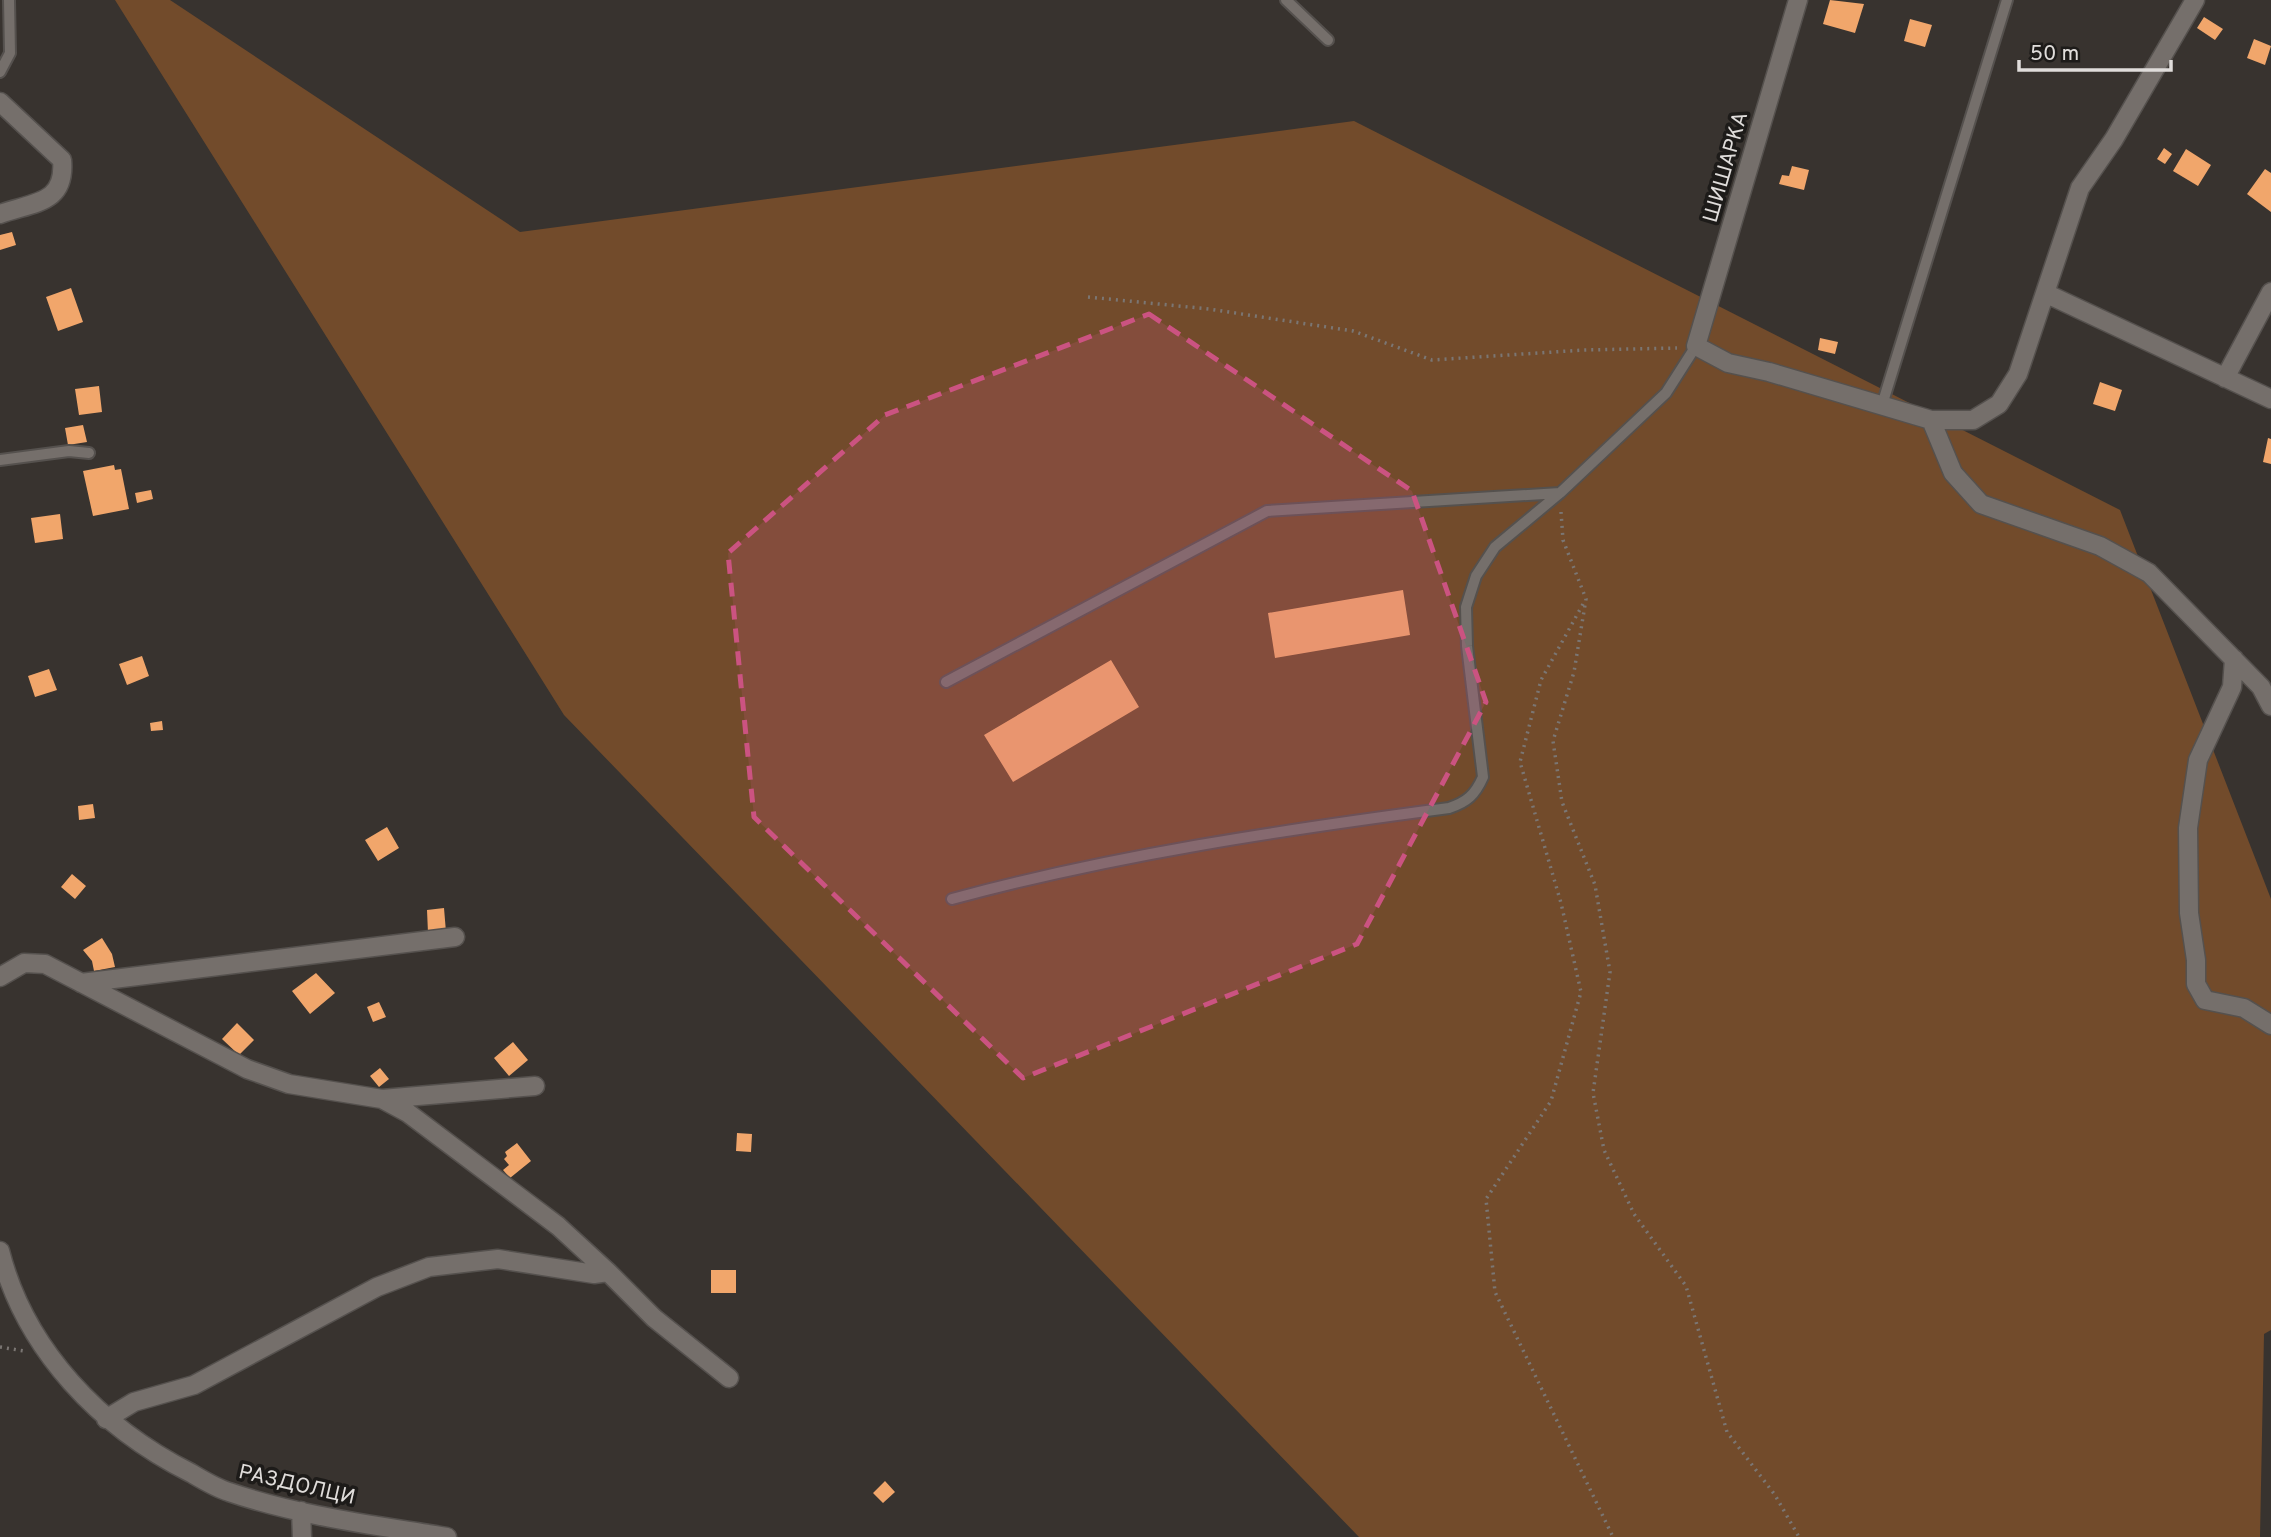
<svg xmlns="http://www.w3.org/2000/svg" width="2271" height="1537" viewBox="0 0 2271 1537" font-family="Overpass,sans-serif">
<rect width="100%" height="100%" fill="#38332f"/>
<path fill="#724b2b" d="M115,0H170L520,232L1354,121L2120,510L2271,899V1330L2264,1334L2260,1537H1359L564,715Z"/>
<path fill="#f1a66b" d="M1830,0L1864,4L1855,33L1823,24Z
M2204,17L2223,29L2215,40L2197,28Z
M1910,19L1932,25L1925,47L1904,41Z
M2254,39L2271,46L2265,65L2247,58Z
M2164,148L2172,154L2165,164L2157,159Z
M2186,149L2211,165L2198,186L2173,171Z
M1792,166L1809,170L1804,190L1779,184L1782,175L1789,176Z
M2265,169L2271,173V212L2247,194Z
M12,232L16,245L0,250V235Z
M71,288L83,322L58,331L46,297Z
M1820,338L1838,342L1835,354L1818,350Z
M2100,382L2122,390L2115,411L2093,404Z
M99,386L102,412L79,415L75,389Z
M83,425L87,442L68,445L65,428Z
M2268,438L2271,439V464L2263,462Z
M114,465L115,470L121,469L129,509L93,516L83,471Z
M151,490L153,499L137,503L135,493Z
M60,514L63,539L35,543L31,518Z
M1403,590L1410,635L1275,658L1268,613Z
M142,656L149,676L127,685L119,664Z
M1111,660L1139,707L1013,782L984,735Z
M49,669L57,690L35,697L28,676Z
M162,721L163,730L151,731L150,723Z
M93,804L95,818L79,820L78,806Z
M387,827L399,848L378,861L365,840Z
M72,874L86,886L75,899L61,887Z
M444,908L446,932L428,933L427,910Z
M102,938L112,954L115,967L94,971L92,961L83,950Z
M316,973L335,993L310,1014L292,991Z
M379,1002L386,1017L373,1022L367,1007Z
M237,1023L254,1040L239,1055L222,1039Z
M513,1042L528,1060L509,1076L494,1058Z
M380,1068L389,1079L379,1087L370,1076Z
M737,1133L752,1134L751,1152L736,1151Z
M517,1143L531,1161L510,1178L503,1170L509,1165L504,1159L507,1156L505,1152Z
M711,1270H736V1293H711Z
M885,1481L895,1492L883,1503L873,1493Z"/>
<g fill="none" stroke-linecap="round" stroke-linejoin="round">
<g stroke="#55514e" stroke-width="14">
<path id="lane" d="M1286,0L1328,40
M0,72L10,53L9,0
M1882,405L2007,0
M0,460L69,451L89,453
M946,682L1267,511L1560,493
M952,899C1114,855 1282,830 1449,808C1467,802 1475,795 1483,777L1467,646L1466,607L1476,576L1495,547L1560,493L1666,393L1696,346"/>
</g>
<g stroke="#55514e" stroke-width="21">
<path id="street" d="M1798,0L1696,346L1728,363L1769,372L1931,420H1973L1999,404L2018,374L2080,188L2114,139L2195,0
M0,102L62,160C66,204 34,202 0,214
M2045,293L2271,399
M2225,378L2271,292
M1931,420L1953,473L1981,504L2100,546L2149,573L2261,687L2271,706
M2234,659L2232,687L2198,760L2188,828L2189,913L2196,960V984L2205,1000L2244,1008L2271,1025
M0,977L24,963L45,964L247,1069L289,1084L382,1099L408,1113L558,1226L608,1272
M81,983L455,937
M382,1099L535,1086
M0,1251C25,1350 101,1428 191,1473C203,1480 216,1488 229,1492C299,1516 374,1525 447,1537
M106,1419L134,1402L194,1385L377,1287L429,1267L498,1259L594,1274L608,1272L654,1318L729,1378
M301,1511L302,1537"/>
</g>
<path stroke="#7b7673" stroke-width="3.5" stroke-dasharray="2 5" stroke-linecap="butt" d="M1088,297L1209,309L1353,331L1432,360L1584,350L1677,348
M1561,512L1563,540L1586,599L1574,672L1553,741L1562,802L1595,885L1610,972L1593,1093L1604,1150L1634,1214L1686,1286L1727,1432L1775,1495L1799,1537
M1583,604L1541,680L1520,762L1561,903L1581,992L1551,1101L1486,1199L1495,1292L1613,1537
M0,1347L24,1351"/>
<use href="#lane" stroke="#756f6b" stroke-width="10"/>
<use href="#street" stroke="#756f6b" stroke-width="18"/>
</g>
<path fill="#cb5381" fill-opacity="0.2" stroke="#cb5381" stroke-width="5" stroke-dasharray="14 9" stroke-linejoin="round" d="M1149,314L1412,491L1486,702L1357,944L1023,1078L754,817L728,553L885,415Z"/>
<g text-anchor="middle" stroke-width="7" stroke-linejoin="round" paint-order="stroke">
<g font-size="21" fill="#e0dddb" stroke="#1d1b19">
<text transform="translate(1725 167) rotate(-74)" y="7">ШИШАРКА</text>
<text transform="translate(297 1484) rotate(13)" y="7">РАЗДОЛЦИ</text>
</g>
</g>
<path d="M2019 60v10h152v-10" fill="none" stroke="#e0dddb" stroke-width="3.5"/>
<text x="2030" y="60" font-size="21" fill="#e0dddb" stroke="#1d1b19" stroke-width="5" paint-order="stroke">50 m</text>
</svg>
